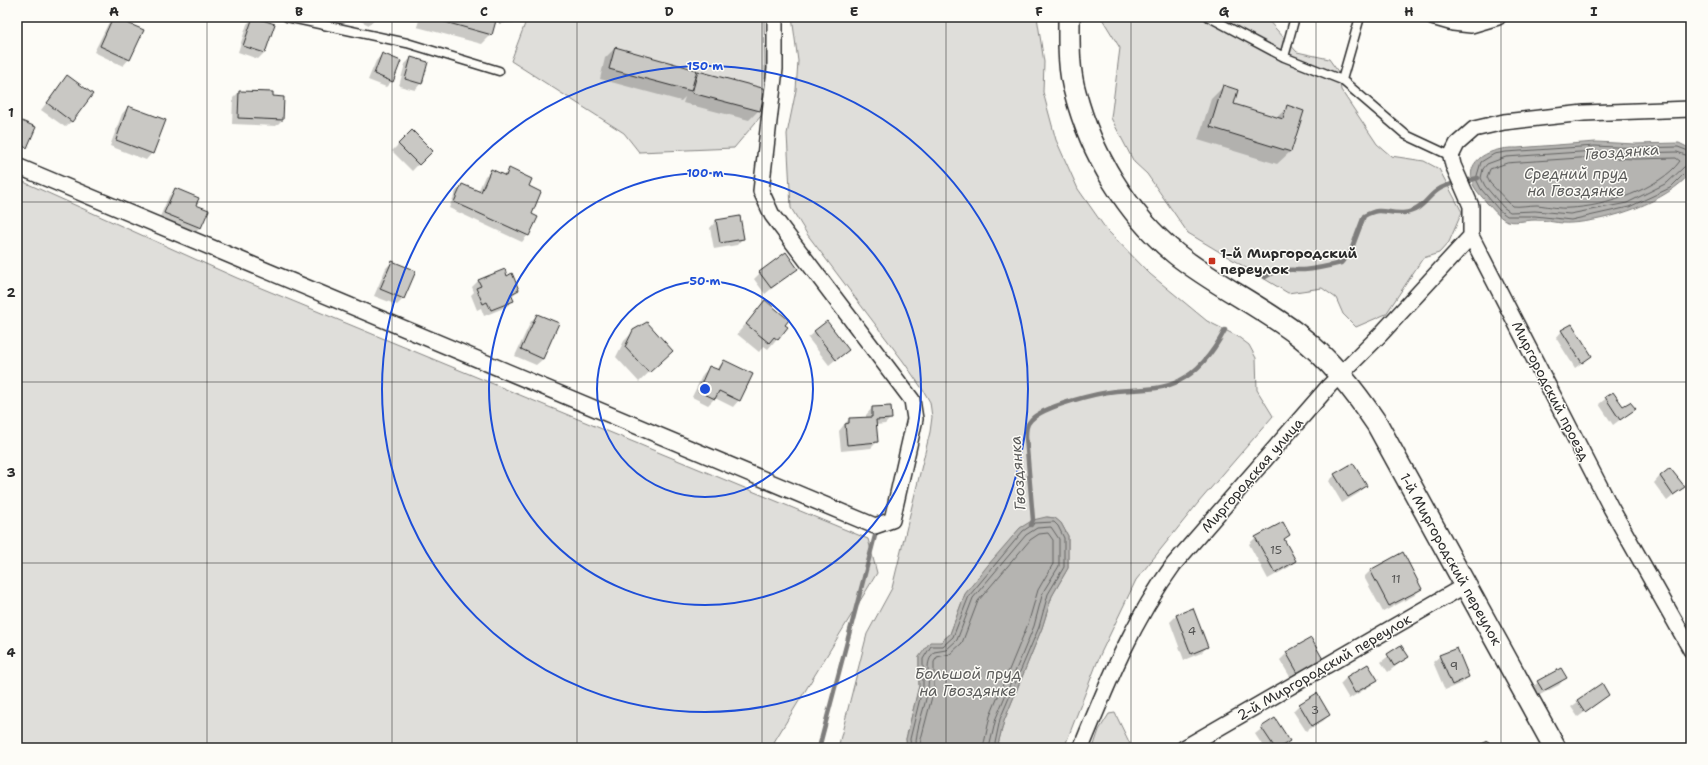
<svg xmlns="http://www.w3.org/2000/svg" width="1708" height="765" viewBox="0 0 1708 765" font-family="'Shantell Sans',sans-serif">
<rect width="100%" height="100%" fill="#fdfcf7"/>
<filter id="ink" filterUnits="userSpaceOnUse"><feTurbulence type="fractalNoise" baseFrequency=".025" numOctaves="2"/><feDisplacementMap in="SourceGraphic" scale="8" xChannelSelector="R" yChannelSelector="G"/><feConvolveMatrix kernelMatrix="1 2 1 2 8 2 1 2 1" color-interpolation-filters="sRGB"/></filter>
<g filter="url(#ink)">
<path fill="#dfdeda" stroke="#858482" d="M501,17H764L766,110L734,148L639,152L624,133L511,61L526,21L499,23Z
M792,17H1037L1044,62L1043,92L1056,140L1078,189L1106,229L1150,274L1207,321L1237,336L1249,345L1256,358L1257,390L1273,416L1198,503L1136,580L1100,655L1064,748H997L1004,721L1042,628L1052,596L1068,568V536L1061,523L1055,518L1047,517L1020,528L965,594L950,634L941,642L919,657V686L906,739L907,748H838L867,634L892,588L930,432L932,417L930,402L923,390L903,361L807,234L791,208L787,134L796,90L798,61Z
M1101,17H1265L1297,52L1329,59L1339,73L1341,90L1377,144L1391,156L1424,161L1439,169L1462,212L1449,242L1439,253L1423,258L1386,314L1356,327L1343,314L1336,298L1322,288L1288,293L1188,233L1147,174L1134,162L1111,118L1120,48Z
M17,179L237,278L868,539L877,573L774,742L777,748H17Z
M1115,713L1132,748H1093L1099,730L1109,714Z"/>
<path fill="#b5b4b1" stroke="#7e7d7b" d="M1596,142L1635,144L1679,143L1691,149V172C1668,202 1608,221 1571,223C1559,224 1547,220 1535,220C1525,220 1514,224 1505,220C1498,216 1493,209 1487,203C1482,196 1474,190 1472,181C1466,155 1499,147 1517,148Z
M1046,517L1055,518L1061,523L1068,536V568L1052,596L1042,628L1004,721L997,748H907L906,739L919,686V657L930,642H941L950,634L965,594L988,565L1020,528L1033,520Z"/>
<path fill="#0003" d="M114,17L143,31L129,59L123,66L94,52L108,24Z
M254,17L264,53L258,59L238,52L247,24Z
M352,17H376L369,25Z
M420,17H496L492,34L482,44L417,27Z
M615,48L695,76L699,72L759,110L749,120L683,103L685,97L681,101L600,79L605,58Z
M382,54L392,81L386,87L368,80L376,61Z
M411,58L421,83L415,90L399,86L405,64Z
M67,76L72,121L65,127L41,110Z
M1224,86L1233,104L1276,118L1288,107L1290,152L1277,164L1198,140L1211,99Z
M239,92L282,120L276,126L232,124L233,98Z
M128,107L152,153L146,160L110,146L122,114Z
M17,120L26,147L20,153L17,152Z
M412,131L431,151L412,171L392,151Z
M492,170L503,176L509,170L527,187L530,214L528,235L522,242L449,208L456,191L463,185L478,192L485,176Z
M175,190L194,206L200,228L194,234L159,219L169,196Z
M739,217L743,238L737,245L714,249L710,228L716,221Z
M392,262L414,271L403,299L397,305L374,296L386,268Z
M796,269L765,294L754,279L760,273Z
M507,277L518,290L511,297L513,300L506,307L484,316L481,308L477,310L471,295L474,292L472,287L478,281Z
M765,302L787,327L768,349L764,346L759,352L737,334Z
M537,315L543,359L536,365L515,356L531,321Z
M634,331L662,360L639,382L616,357L624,341Z
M1562,331L1591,356L1575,368L1556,338Z
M815,332L847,350L829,365L808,338Z
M724,361L739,400L733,407L715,398L708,405L692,397L703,374L710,367L716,370Z
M1613,393L1623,408L1634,409L1613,425L1599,404Z
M872,408L891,418L885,424L876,425L877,442L871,448L841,451L839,431L843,426L849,419L866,418V415Z
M1335,475L1366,486L1359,493L1342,503L1329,481Z
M1660,476L1684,487L1667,501L1654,483Z
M1283,523L1289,535L1283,540L1295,561L1289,567L1268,579L1249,544L1255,538Z
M1402,553L1421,589L1415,595L1383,612L1364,577L1370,571Z
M1691,569V576L1688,572Z
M1192,609L1207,647L1201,653L1184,660L1170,622L1176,616Z
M1401,646L1408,657L1388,672L1381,662Z
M1287,653L1322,661L1292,680L1280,660Z
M1440,656L1468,677L1462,683L1445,690L1433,662Z
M1367,665L1376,680L1370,686L1349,699L1340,684L1346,678Z
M1565,678L1559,685L1536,697L1532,688L1538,682Z
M1601,685L1608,695L1578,717L1571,707Z
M1317,694L1329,715L1323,721L1306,731L1293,711L1299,705Z
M1274,719L1288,740L1280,748H1264L1255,734Z"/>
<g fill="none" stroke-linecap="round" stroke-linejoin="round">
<path stroke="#626261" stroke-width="1" d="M1691,152L1678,147L1635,148L1595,146L1506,152L1494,154L1481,162L1476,179L1481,189L1499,210L1507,216H1535L1571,220L1629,207L1670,188L1687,171L1691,170
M1595,157L1635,159L1676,158L1680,161C1660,189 1604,207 1570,208C1559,209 1548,206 1537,205C1528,205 1520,207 1512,206L1490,183L1487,177L1490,169L1507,163Z
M1691,157L1677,152L1635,153L1595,151L1506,157L1487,164L1483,169L1481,178L1485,186L1503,207L1510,212L1535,211L1570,214L1627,203L1667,183L1684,167L1691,165
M911,748L910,739L923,686V659L931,646H943L953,637L969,596L1023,531L1035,523L1054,522L1058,526L1064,538V567L1048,594L1039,627L1000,719L994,748
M916,748C915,727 926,708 928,687C930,672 924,665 934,652L946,650L957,640L973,598L1026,535L1037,528L1051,527L1059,539V566L1043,592L1034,626L996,718L989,748
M922,748L921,739L934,689V662L937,657L950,654L962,643L978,601L1030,540L1039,534L1048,533L1053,540V564L1038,590L1028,624L990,716L983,748"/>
<path stroke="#7e7d7b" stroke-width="4.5" d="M1265,277C1280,268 1287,270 1304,270C1316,269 1329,266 1341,263L1350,253L1364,216C1382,206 1385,214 1403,213C1424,211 1426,196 1441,188C1452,182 1466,181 1478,178
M1031,525L1033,520L1026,437C1026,431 1026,425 1031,420C1043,406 1098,393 1116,391C1137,389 1160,391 1179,381C1199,371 1215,349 1225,330
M819,748L876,532"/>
</g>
<path fill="#c9c8c4" stroke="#2b2b2b" d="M113,17L144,30L130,60L100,46Z
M253,17L275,24L265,53L243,46Z
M427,17H497L492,35Z
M615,47L697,70L691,91L609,69Z
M382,53L401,61L393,82L374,74Z
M411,57L428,62L422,84L405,79Z
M698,71L766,89L760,111L692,93Z
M67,75L93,94L72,122L47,103Z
M1223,85L1238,90L1234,104L1283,119L1287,105L1304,111L1291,152L1210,127Z
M239,91L273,92V96L284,97L283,120L238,118Z
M128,106L166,120L153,154L116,140Z
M17,119L36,127L27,148L17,143Z
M412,130L433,151L419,165L398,144Z
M509,168L532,179L529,186L541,192L532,214L538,217L529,236L454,202L462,184L481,192L491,169L506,176Z
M175,188L199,198L196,205L209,210L201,228L164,213Z
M740,216L744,239L720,243L716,220Z
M786,252L798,269L771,288L759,272Z
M392,261L416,271L404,299L380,289Z
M505,269L507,276L512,273L519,290L511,294L514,301L491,310L487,302L483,304L476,288L481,286L478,280Z
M765,300L789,320L785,325L788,327L778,340L774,337L769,343L746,324Z
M537,314L559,323L543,359L521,349Z
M827,321L849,350L836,360L814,331Z
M647,322L673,351L649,373L625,347L633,330Z
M1572,324L1592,356L1582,363L1561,330Z
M724,360L753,374L740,401L719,391L715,399L698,391L709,366L719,370Z
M1613,392L1623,406L1630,402L1636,409L1620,420L1605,397Z
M891,406L892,419L876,420L878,442L847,445L845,424L849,423V418L872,417V407Z
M1353,463L1367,486L1348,497L1334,474Z
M1670,468L1685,487L1673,495L1660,476Z
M1283,522L1290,535L1284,539L1296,561L1275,573L1255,537Z
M1403,552L1422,589L1389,606L1370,570Z
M1193,608L1208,647L1191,654L1176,615Z
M1311,638L1324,661L1299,675L1286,652Z
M1401,645L1409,657L1394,666L1387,654Z
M1457,648L1469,677L1452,685L1439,655Z
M1368,664L1378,680L1355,693L1346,677Z
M1561,668L1567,678L1543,691L1537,681Z
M1602,683L1609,695L1585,712L1577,700Z
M1317,693L1330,715L1312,726L1299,704Z
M1275,718L1290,741L1279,748H1275L1261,727Z
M1488,741L1491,748H1473Z
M1230,744L1232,748H1222Z"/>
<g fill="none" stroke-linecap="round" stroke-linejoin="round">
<g stroke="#2b2b2b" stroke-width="11">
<path id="lane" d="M287,17L407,43L499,71
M1209,17L1284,57L1342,80L1406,135L1451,156
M1284,57L1295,17
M1342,80L1360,17"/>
</g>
<g stroke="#2b2b2b" stroke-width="18">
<path id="street" d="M1432,17L1453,23L1471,25L1498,17
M1691,109L1584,113L1504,122L1474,129L1457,144L1451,156L1453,165L1471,206V236L1611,508L1691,650
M17,166L875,526L892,520L915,419L912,400L772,215L761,191L775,69V17
M1081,748C1107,684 1133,620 1174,564L1329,386L1380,335L1471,236
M1184,748L1464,586"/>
</g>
<g stroke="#2b2b2b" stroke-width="24">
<path id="secondary" d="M1069,17C1069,41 1068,69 1075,92C1091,154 1127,214 1176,254C1214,284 1259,305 1297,334C1330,359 1354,390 1377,424L1555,748"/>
</g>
<use href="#lane" stroke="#fdfcf7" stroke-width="8"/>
<use href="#street" stroke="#fdfcf7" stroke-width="15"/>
<use href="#secondary" stroke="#fdfcf7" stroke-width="21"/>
</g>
</g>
<path fill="none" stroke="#2b2b2b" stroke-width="1" stroke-opacity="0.55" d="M207,17V748M392,17V748M577,17V748M762,17V748M946,17V748M1131,17V748M1316,17V748M1501,17V748M17,202H1691M17,382H1691M17,563H1691"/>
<g fill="none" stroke="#1d4ed8" stroke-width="2">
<circle cx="705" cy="389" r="108"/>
<circle cx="705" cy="389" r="216"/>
<circle cx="705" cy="389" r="323"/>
</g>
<rect fill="#c8321e" stroke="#fdfcf7" stroke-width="1.5" x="1208" y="257" width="8" height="8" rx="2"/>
<g text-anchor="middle" stroke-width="3" stroke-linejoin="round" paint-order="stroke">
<g font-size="12" fill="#525251">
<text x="1276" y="554">15</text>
<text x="1396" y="583">11</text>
<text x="1192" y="635">4</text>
<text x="1454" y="670">9</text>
<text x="1315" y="714">3</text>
</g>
<g font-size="14" font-weight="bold" fill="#2b2b2b" stroke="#fdfcf7" text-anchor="start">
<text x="1220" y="258">1-й Миргородский<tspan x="1220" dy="16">переулок</tspan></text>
</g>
<g font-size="14" fill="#2b2b2b" stroke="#fdfcf7">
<text transform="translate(1551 391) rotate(63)" y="5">Миргородский проезд</text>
<text transform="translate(1252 475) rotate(-49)" y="5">Миргородская улица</text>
<text transform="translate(1451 559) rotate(61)" y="5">1-й Миргородский переулок</text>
<text transform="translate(1324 667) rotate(-30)" y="5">2-й Миргородский переулок</text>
</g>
<g font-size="15" font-style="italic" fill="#5b5b5a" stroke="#fdfcf7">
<text transform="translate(1622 152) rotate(-4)" y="5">Гвоздянка</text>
<text x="1576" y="179">Средний пруд<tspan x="1576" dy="17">на Гвоздянке</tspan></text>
<text transform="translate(1018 473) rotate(-94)" y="5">Гвоздянка</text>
<text x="968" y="679">Большой пруд<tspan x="968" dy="17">на Гвоздянке</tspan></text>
</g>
</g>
<circle cx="705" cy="389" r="6" fill="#1d4ed8" stroke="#fdfcf7" stroke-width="2"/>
<g font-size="12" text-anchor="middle" font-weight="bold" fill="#1d4ed8" stroke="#fdfcf7" stroke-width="3" stroke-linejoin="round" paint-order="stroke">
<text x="705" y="70">150 m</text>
<text x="705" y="177">100 m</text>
<text x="705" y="285">50 m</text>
</g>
<rect width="1708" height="765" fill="none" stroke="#fdfcf7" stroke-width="44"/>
<rect x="22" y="22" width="1664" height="721" fill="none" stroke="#2b2b2b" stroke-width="1.5"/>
<g font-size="13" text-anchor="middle" font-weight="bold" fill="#2b2b2b">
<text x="114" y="16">A</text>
<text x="299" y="16">B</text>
<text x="484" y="16">C</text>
<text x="669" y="16">D</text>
<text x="854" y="16">E</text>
<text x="1039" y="16">F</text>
<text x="1224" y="16">G</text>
<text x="1409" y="16">H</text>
<text x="1594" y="16">I</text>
<text x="11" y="117">1</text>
<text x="11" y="297">2</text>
<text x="11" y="477">3</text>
<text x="11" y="657">4</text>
</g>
</svg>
